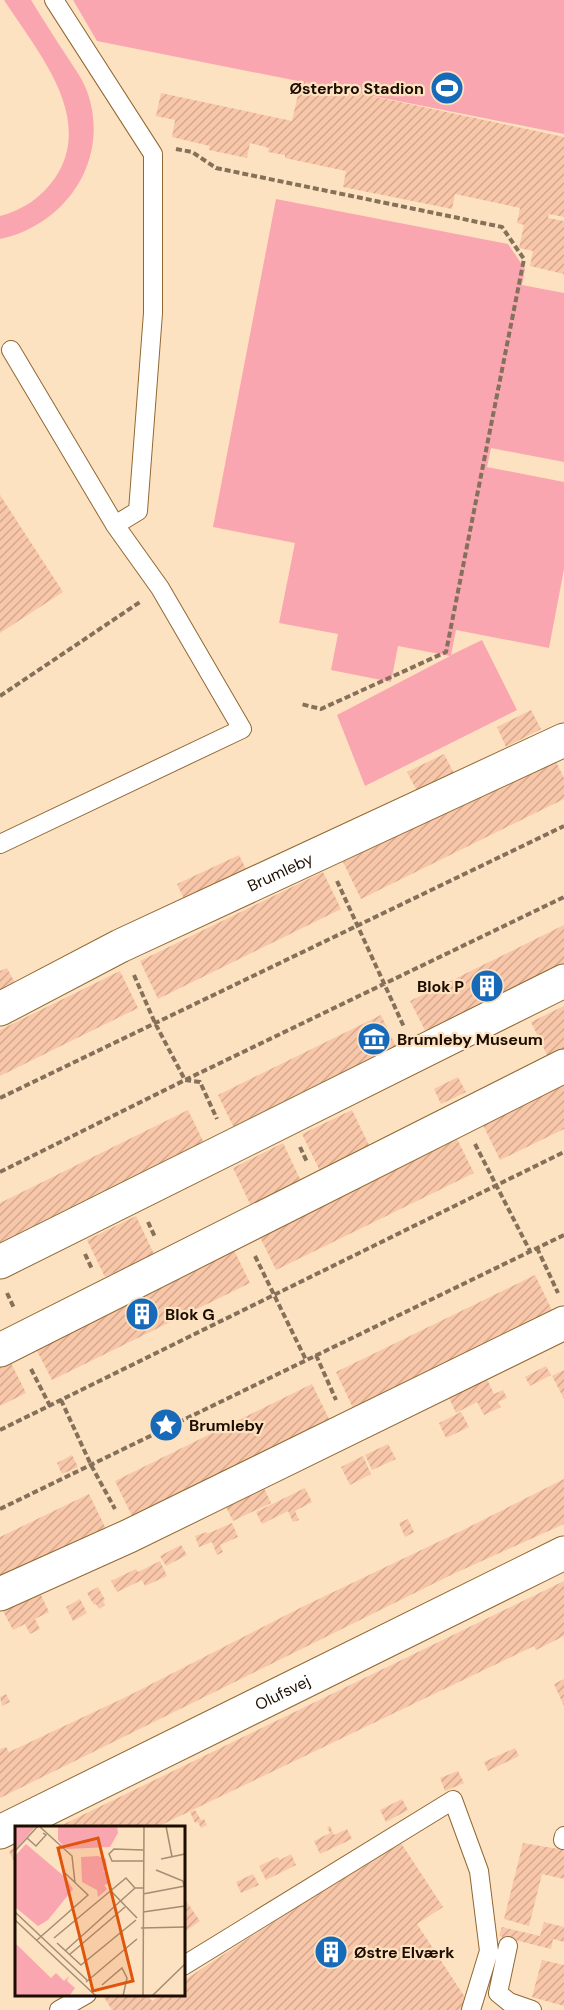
<svg xmlns="http://www.w3.org/2000/svg" width="564" height="2010" viewBox="0 0 564 2010" font-family="'DM Sans',sans-serif">
<defs>
<pattern id="building-hatch" width="6" height="6" patternUnits="userSpaceOnUse" patternTransform="scale(1.5)"><rect width="6" height="6" fill="#f8c6a8"/><path d="M-1 1l2-2M0 6l6-6M5 7l2-2" fill="none" stroke="#d4a98f"/></pattern>
</defs>
<rect width="100%" height="100%" fill="#fde2c1"/>
<path fill="#faa6b0" d="M4,0H31C43,19 55,39 68,58C75,69 84,81 88,94C110,160 66,225 0,239V216C23,210 42,197 55,178C96,117 36,50 4,0Z
M73,0H564V134L97,41Z
M276,199L508,244L525,269L522,285L564,293V462L491,448L487,467L564,482V569L549,648L456,630L451,655L482,640L517,710L365,786L337,715L450,656L398,646L391,682L331,670L338,634L279,623L295,543L213,527Z"/>
<path fill="url(#building-hatch)" d="M301,81L564,137V217L549,214L548,218L564,221V274L530,266L533,251L519,248L524,225L517,223L520,208L455,194L452,209L343,187L346,171L285,158V155L268,152L269,148L250,143L247,158L209,150L210,146L172,137L175,120L156,116L161,93L292,121Z
M0,495L63,592L0,633Z
M531,710L541,729L506,747L497,727Z
M444,754L454,773L417,791L407,772Z
M554,758L564,778V799L361,899L343,862Z
M239,855L248,873L186,903L177,884Z
M323,872L341,909L158,999L140,961Z
M564,925V971L429,1038L410,1001Z
M7,968L16,985L0,993V971Z
M120,971L138,1008L0,1076V1030Z
M564,1006V1051L549,1059L531,1022Z
M381,1015L399,1053L236,1132L218,1095Z
M458,1077L466,1092L441,1104L434,1089Z
M564,1085V1129L500,1160L483,1125Z
M188,1110L206,1147L0,1248V1203Z
M352,1110L370,1147L320,1171L302,1134Z
M456,1137L474,1173L276,1270L259,1235Z
M283,1143L301,1181L251,1206L233,1168Z
M136,1216L154,1254L105,1277L87,1240Z
M233,1248L250,1283L52,1380L34,1345Z
M535,1275L552,1310L353,1408L336,1372Z
M8,1357L26,1393L0,1406V1361Z
M546,1366L551,1375L530,1386L525,1377Z
M564,1370V1399L552,1376Z
M485,1375L494,1394L503,1390L507,1398L498,1402L501,1407L484,1415L477,1402L456,1413L447,1394Z
M312,1384L329,1419L132,1516L115,1481Z
M461,1412L469,1427L446,1438L439,1423Z
M388,1444L396,1459L372,1470L365,1455Z
M72,1455L78,1467L62,1474L57,1463Z
M363,1456L371,1474L350,1485L341,1467Z
M564,1479V1524L453,1574L0,1798V1749L6,1747L9,1752L126,1697L302,1607L461,1531Z
M262,1484L271,1503L233,1521L224,1503Z
M305,1488L312,1502L295,1511L299,1520L293,1522L288,1511L262,1524L256,1512Z
M89,1494L106,1529L0,1581V1537Z
M408,1519L414,1532L405,1537L399,1523Z
M232,1523L238,1537L220,1545L223,1552L217,1555L212,1542L199,1547L195,1536L207,1532V1534Z
M181,1545L187,1555L166,1566L160,1556Z
M160,1561L167,1576L145,1586L142,1580L117,1592L111,1581L136,1569L138,1572Z
M564,1581V1636L536,1650L534,1646L157,1827H58Z
M98,1587L105,1600L103,1601L105,1605L99,1609L96,1604L94,1605L87,1593Z
M40,1593L49,1612L35,1619L40,1629L30,1634L25,1624L13,1630L3,1611Z
M80,1599L87,1613L73,1621L66,1607Z
M564,1679V1706L554,1684Z
M6,1694L10,1702L2,1706L0,1697Z
M515,1748L519,1756L488,1771L484,1762Z
M458,1771L464,1783L445,1791L440,1778Z
M402,1799L408,1810L386,1822L380,1810Z
M195,1810L201,1820L204,1819L207,1825L201,1828L198,1822L195,1823L190,1812Z
M330,1826L334,1835L347,1829L352,1839L320,1854L314,1841L330,1833L327,1827Z
M399,1840L443,1907L417,1924L470,2005L462,2010H112L102,1994H147L152,2001L163,1994H183V1981Z
M523,1843L564,1850V1879L542,1874L529,1926L504,1919Z
M16,1847V1866L9,1851Z
M291,1854L296,1865L266,1880L259,1866L278,1857L280,1860Z
M253,1874L259,1885L241,1893L236,1882Z
M186,1901L200,1921L183,1933V1903Z
M544,1922L564,1927V1942L553,1939L551,1949L499,1936L502,1927L540,1936Z
M542,1960L564,1965V2006L532,1997Z"/>
<g fill="none" stroke-linecap="round" stroke-linejoin="round">
<g stroke="#916832" stroke-width="20">
<path id="lane" d="M54,0L153,154V313L138,511L115,525
M0,844L242,729L160,588L115,525L11,350
M563,1840L564,1836
M508,1946L498,1993L509,2002L532,2010
M183,1966L453,1800L479,1871L489,1951L471,2010
M59,2010L87,1994"/>
</g>
<g stroke="#916832" stroke-width="35">
<g id="street">
<path id="s1" d="M0,1009L120,946L564,740"/>
<path d="M0,1262L564,981"/>
<path d="M0,1350L564,1066"/>
<path d="M0,1594L129,1536L564,1323"/>
<path id="s2" d="M0,1832L564,1553"/>
</g>
</g>
<path stroke="#85705a" stroke-width="4" stroke-dasharray="6 3" stroke-linecap="butt" d="M176,149L192,152L216,168L502,227L524,259L446,652L321,709L301,704
M0,696L140,602
M337,881L404,1027
M134,975L155,1023L185,1080L200,1082L217,1119
M0,1098L564,826
M475,1144L530,1251
M300,1147L307,1162
M0,1172L185,1080L564,897
M148,1222L155,1237
M537,1248L558,1293
M85,1254L92,1269
M255,1256L306,1360
M7,1293L14,1308
M316,1355L336,1400
M31,1369L50,1406
M61,1400L91,1465L115,1509
M0,1430L564,1152
M0,1509L564,1235"/>
<use href="#lane" stroke="#fff" stroke-width="18"/>
<use href="#street" stroke="#fff" stroke-width="33"/>
</g>
<defs>
<g id="stadium-disc" transform="scale(1.725)"><circle r="9.5" fill="#176ab8" stroke="#fde2c1"/><path d="M0-5a6.5 5 0 1 0 0 10a6.5 5 0 1 0 0-10ZM-3.5-1.8h7v3.6h-7Z" fill="#fff"/></g>
<g id="building-disc" transform="scale(1.725)"><circle r="9.5" fill="#176ab8" stroke="#fde2c1"/><path d="M-4-6H4V6H1V3H-1V6H-4ZM-2.5-4.3h1.7v1.8h-1.7ZM.8-4.3h1.7v1.8H.8ZM-2.5-1h1.7V.8h-1.7ZM.8-1h1.7V.8H.8Z" fill="#fff"/></g>
<g id="museum-disc" transform="scale(1.725)"><circle r="9.5" fill="#176ab8" stroke="#fde2c1"/><path d="M0-6L6-3V-2H-6V-3ZM-5-1h2V3h-2ZM-1-1h2V3h-2ZM3-1h2V3H3ZM-6 4H6V6H-6Z" fill="#fff"/></g>
<g id="sight-disc" transform="scale(1.725)"><circle r="9.5" fill="#176ab8" stroke="#fde2c1"/><path d="M0-6L1.8-2.2L6-1.7L2.9 1.2L3.7 5.4L0 3.3L-3.7 5.4L-2.9 1.2L-6-1.7L-1.8-2.2Z" fill="#fff"/></g>
</defs>
<g fill-rule="evenodd">
<use href="#stadium-disc" x="447" y="88"/>
<use href="#building-disc" x="487" y="986"/>
<use href="#museum-disc" x="374" y="1039"/>
<use href="#building-disc" x="142" y="1314"/>
<use href="#sight-disc" x="166" y="1425"/>
<use href="#building-disc" x="331" y="1952"/>
</g>
<g text-anchor="middle" stroke-width="4.5" stroke-linejoin="round" paint-order="stroke">
<g font-size="16" font-weight="bold" fill="#1c0d00" stroke="#fde2c1" text-anchor="start">
<text x="424" y="94" text-anchor="end">Østerbro Stadion</text>
<text x="464" y="992" text-anchor="end">Blok P</text>
<text x="397" y="1045">Brumleby Museum</text>
<text x="165" y="1320">Blok G</text>
<text x="189" y="1431">Brumleby</text>
<text x="354" y="1958">Østre Elværk</text>
</g>
<g font-size="16" fill="#1c0d00" stroke="#fde2c1">
<text dy="6" stroke="none"><textPath href="#s1" startOffset="312">Brumleby</textPath></text>
<text dy="6" stroke="none"><textPath href="#s2" startOffset="315">Olufsvej</textPath></text>
</g>
</g>
<g transform="translate(15 1826)">
<rect width="170" height="170" fill="#fde2c1"/>
<path d="M0,0H21L0,24ZM43,0H102L103,7L95,21L51,23L43,14ZM11,18L51,52L58,63L33,94L23,100L0,81V30ZM83,30L91,33L92,45L86,46H93V58L89,59L92,63L83,71L82,64L67,56L66,31ZM0,117L36,152L41,147L49,155L54,150L52,155L60,162L55,169H0Z" fill="#faa6b0"/>
<path fill="none" stroke="#a38d74" stroke-width="1.5" d="M24,0L57,30L60,57M151,0L157,31M12,12L21,20L31,9L28,7M0,25L23,0M146,33L170,28M128,35H97L94,28L99,23L128,24M141,44L168,55L169,60M96,65L122,92M128,68L170,60M0,86L72,154M128,86L170,80M0,94L81,170M126,102L170,101M39,112L111,52L120,62H128M22,114L73,69L50,47M42,117L66,139L121,94M50,125L120,62M54,129L110,81M71,156L122,113M87,159L107,142L112,152L108,170M128,170L129,0M137,170L170,138"/>
<path fill="#de550b" fill-opacity="0.15" stroke="#de550b" stroke-width="3" d="M83,12L118,155L78,165L43,22Z"/>
<rect width="170" height="170" fill="none" stroke="#1c0d00" stroke-width="3"/>
</g>
</svg>
